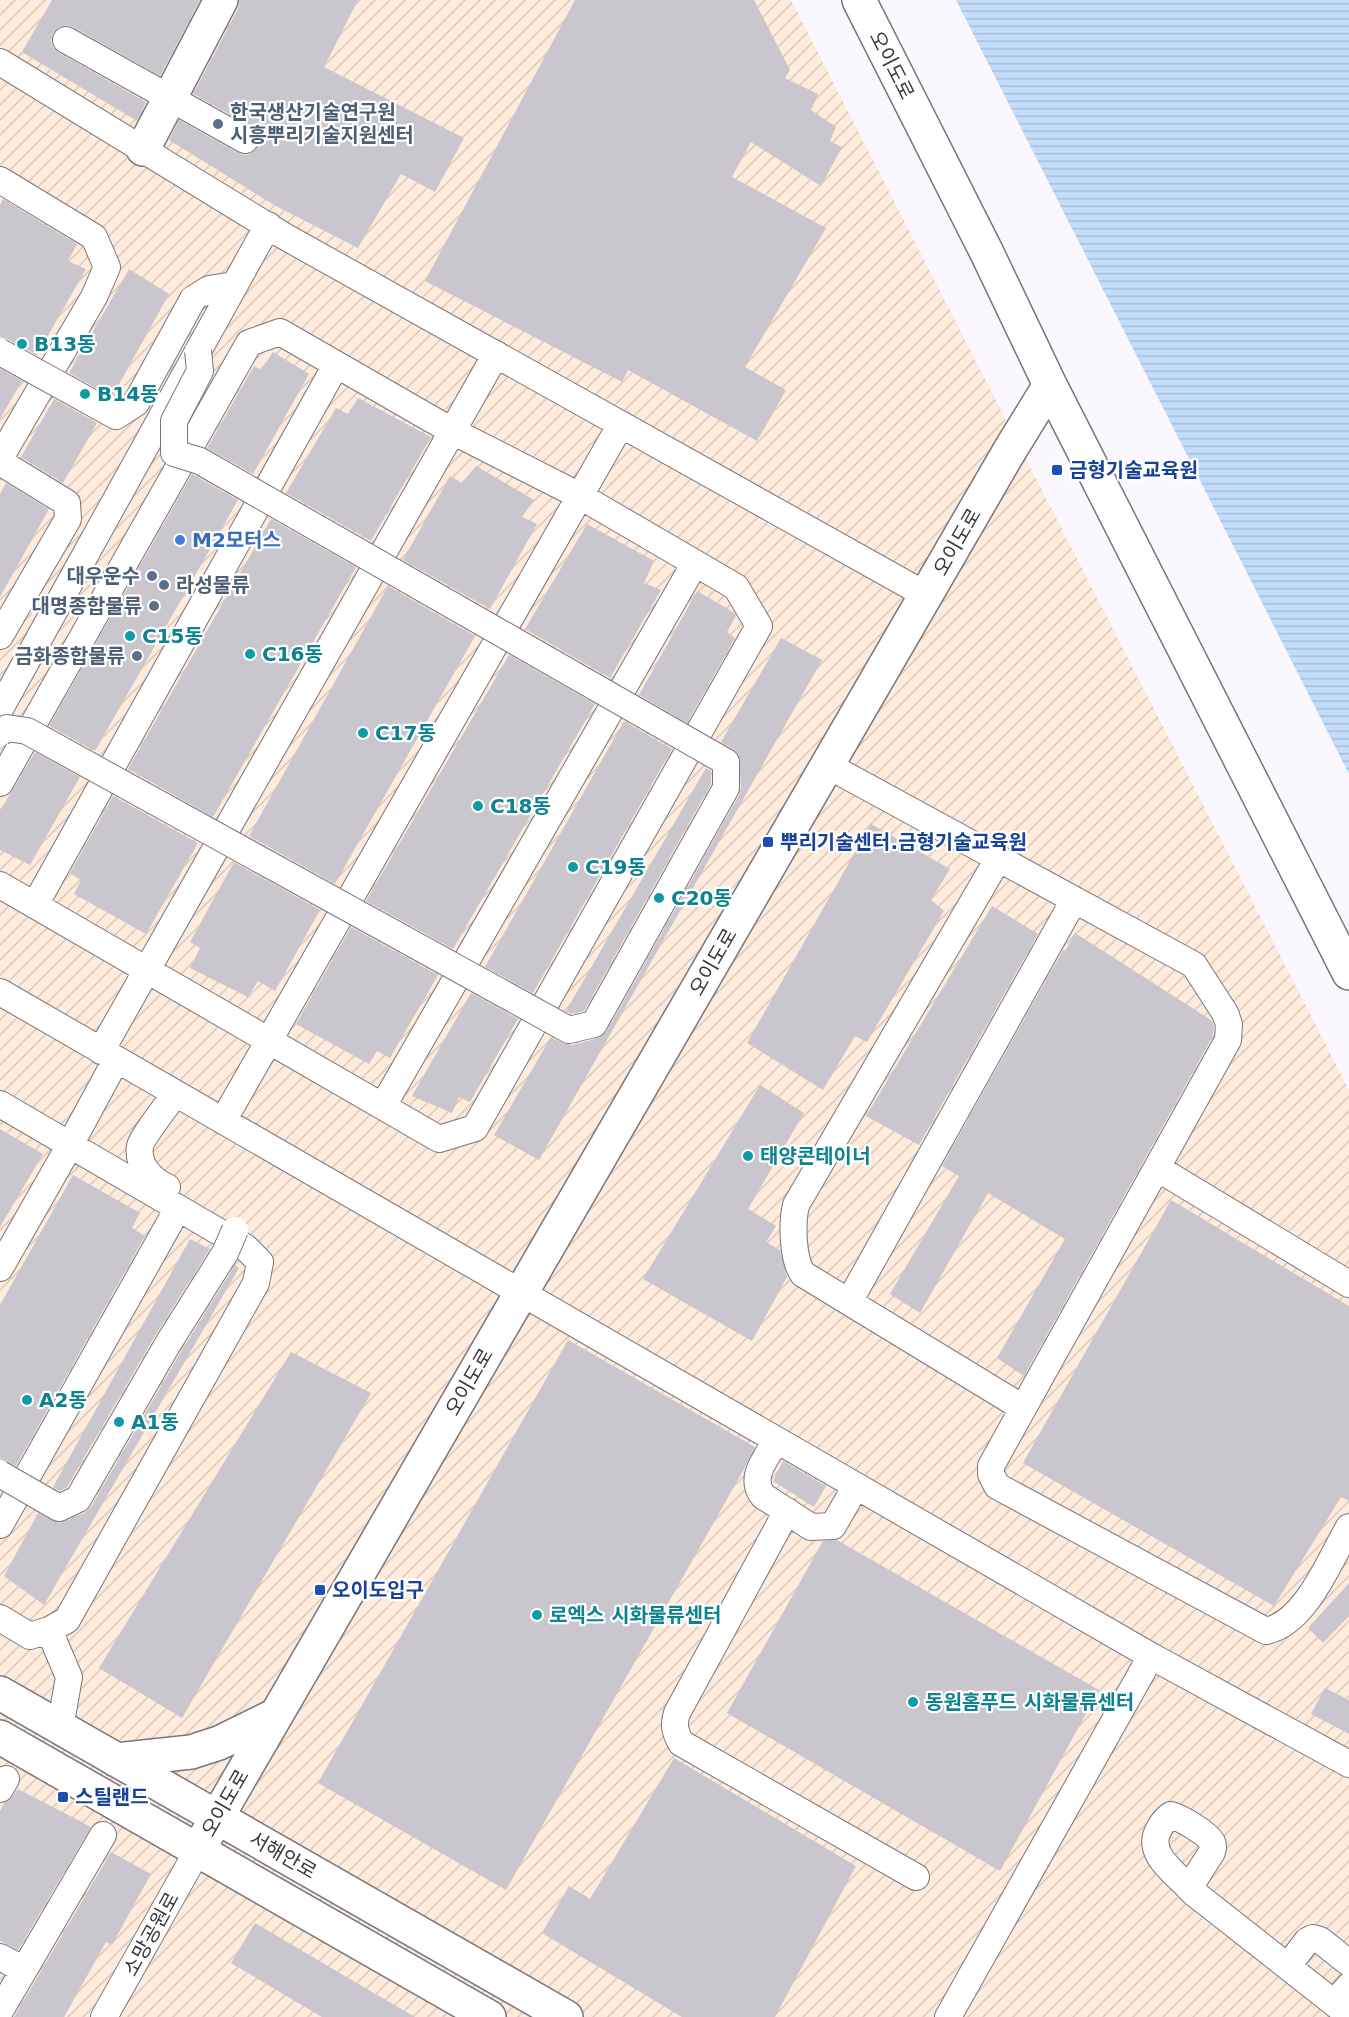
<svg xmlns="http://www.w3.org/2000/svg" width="1349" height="2017" viewBox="0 0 1349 2017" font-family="'DejaVu Sans','Noto Sans KR',sans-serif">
<defs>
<pattern id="industrial-furrows" width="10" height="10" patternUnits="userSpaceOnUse" patternTransform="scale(1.5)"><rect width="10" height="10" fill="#feebdb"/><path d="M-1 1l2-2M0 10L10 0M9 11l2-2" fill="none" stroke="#dacabd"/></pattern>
<pattern id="water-rules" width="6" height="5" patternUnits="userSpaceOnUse" patternTransform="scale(1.5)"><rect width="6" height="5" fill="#c3dcfa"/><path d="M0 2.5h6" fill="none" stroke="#a8bdd7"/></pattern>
</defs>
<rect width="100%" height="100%" fill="#faf8fe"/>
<path fill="url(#industrial-furrows)" d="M0,0H791L1349,1090V2017H0Z"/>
<path fill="url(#water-rules)" d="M956,0H1349V774Z"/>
<path fill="#cac6ce" d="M52,0H200L160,76L73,27L65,25L59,27L53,33L51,41L53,47L59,53L146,102L137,121L22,52Z
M240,0H358L324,67L464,138L435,192L401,174L358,248L274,205L169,140L179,120L238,153L246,155L252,153L258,147L260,139L258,132L253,127L193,94L238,9Z
M575,0H754L790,70L785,78L818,94L811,110L836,127L830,141L842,147L821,186L751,142L732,177L826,228L745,367L786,390L757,441L628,370L622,382L425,281Z
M3,199L77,244L68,261L86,269L37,355L7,339L0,337V205Z
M129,269L169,294L112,397L69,373Z
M273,352L309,374L253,474L207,448L254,366L261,370Z
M0,369L22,381L0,419Z
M358,398L431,437L371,541L286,493L336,408L348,414Z
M54,399L97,423L63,483L21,457Z
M476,466L534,500L522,517L537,524L490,609L403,560L450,476L462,483Z
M192,474L238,500L95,751L49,726Z
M6,483L49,509L0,597V494Z
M271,519L356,567L213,817L128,769Z
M587,524L654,561L644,583L661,590L610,678L525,629Z
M388,586L475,636L335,884L249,836Z
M697,591L733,612L736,616L727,632L735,638L687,723L639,695Z
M781,638L822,660L539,1160L494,1135L551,1037L562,1043L573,1045L598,1038L607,1031L739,795L741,788L739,755L733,749L721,742Z
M509,655L595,704L453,949L366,901Z
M624,721L672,749L533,993L485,967Z
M35,752L80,777L30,865L0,850V811Z
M706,768L711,771V784L584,1011L571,1014L566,1011Z
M113,796L198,843L146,934L74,894L81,880L70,873Z
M871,824L950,869L931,900L944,911L867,1042L855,1036L823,1090L747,1043Z
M234,862L320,910L275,991L258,981L248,997L190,968L200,948L190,942Z
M992,906L1038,934L919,1145L866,1116Z
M351,927L438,975L390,1058L377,1051L369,1064L296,1024Z
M1075,933L1211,1020L1214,1026L1213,1036L1024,1376L997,1358L1065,1239L988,1193L920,1313L890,1294L959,1176L942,1166L1063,950L1065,951Z
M471,993L518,1019L470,1102L459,1097L452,1113L412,1096Z
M760,1085L804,1113L748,1209L776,1226L766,1242L780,1250L787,1277L752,1341L643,1279Z
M0,1129L43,1154L0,1227Z
M73,1175L140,1213L132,1228L145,1236L16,1466L0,1459V1305Z
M1171,1200L1349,1306V1501L1341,1497L1274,1606L1023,1463Z
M190,1239L210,1249L156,1334L67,1487L60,1491L53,1487Z
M235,1265L239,1268L44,1605L4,1576L38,1513L59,1523L84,1513L91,1507L182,1350Z
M568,1340L755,1447L744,1469L506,1890L318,1783Z
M291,1352L371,1393L182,1718L99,1668Z
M783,1461L826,1486L814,1507L773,1481Z
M837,1540L1099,1690L1000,1871L727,1713L823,1541Z
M1349,1583V1616L1323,1643L1308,1628Z
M1325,1688L1349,1700V1734L1311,1714Z
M674,1758L856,1866L775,2017H682L542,1933L569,1886L590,1899Z
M18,1789L91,1827L18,1950L0,1941V1811L4,1803L12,1797Z
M111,1852L151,1874L112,1945L106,1942L64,2017H14Z
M255,1923L355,1982L415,2017H322L231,1963Z"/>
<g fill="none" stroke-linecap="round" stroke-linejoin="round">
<g stroke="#78767d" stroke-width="28">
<path id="minor" d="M66,40L245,140
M0,62L284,236L926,595
M0,180L94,237L107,267L94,297L0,458
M193,299L209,289L234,285
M0,462L67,503L68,519L0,636
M0,709L268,225
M827,765L1194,965L1225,1013L1229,1024L1228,1040L991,1466V1474L997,1486L1266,1631C1306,1623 1330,1559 1349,1527
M0,783L249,343L280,332L452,431L580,496L736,587L759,626L475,1128L439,1139L0,885
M998,859L796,1205C792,1222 792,1259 803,1274L1023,1408
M35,905L336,365
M0,992L1151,1656L1349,1764
M101,1051L496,354
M0,1104L245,1247L260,1262L256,1283L67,1620L49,1630L30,1636L0,1618
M383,1106L695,563
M223,1121L621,424
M1157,1168L1349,1284
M167,1187C151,1180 137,1165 140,1146C142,1137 168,1104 175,1094
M0,1268L70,1145L116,1060
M849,1302L1074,900
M777,1440C767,1457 748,1477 763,1496L811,1527L833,1526L856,1486
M787,1511L677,1713C673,1725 675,1732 681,1743L916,1877
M0,1525L178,1208
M49,1630L69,1677L60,1728
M0,1789L6,1779
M1189,1888L1212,1852C1213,1847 1214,1846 1212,1842C1207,1833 1181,1818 1171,1815C1165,1819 1162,1823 1159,1829C1145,1853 1174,1872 1189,1888L1194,1893L1334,2003
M0,1957L24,1970
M1288,1966L1307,1941L1313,1938L1320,1940L1349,1963
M1349,1986L1334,2003L1349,2015
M0,2011L103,1835
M104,2017L198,1850
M948,2017L1151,1656"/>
</g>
<g stroke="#78767d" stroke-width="36">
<path id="major" d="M143,149L221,0
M1050,385L1349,973
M0,1693L566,2017
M0,1737L489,2017
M116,1760L191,1752L219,1743L276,1715
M198,1850L1010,450L1050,385L987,253L859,0"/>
</g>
<use href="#minor" stroke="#fff" stroke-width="26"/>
<use href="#major" stroke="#fff" stroke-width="33"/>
<g stroke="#78767d" stroke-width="28" stroke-linecap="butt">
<path id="minor-bridge" d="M0,352L116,416L136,403L193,299
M0,733L7,728L27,731L569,1030L594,1024L726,788V762L200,461L174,453V421L200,371L198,351
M0,1474L59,1508L78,1499L169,1342L225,1253L235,1230"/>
</g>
<use href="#minor-bridge" stroke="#fff" stroke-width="26"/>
</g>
<g fill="#5c6f8a" stroke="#fff" stroke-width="2">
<circle cx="218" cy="124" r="6"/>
<circle cx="152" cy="576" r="6"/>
<circle cx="164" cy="585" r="6"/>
<circle cx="154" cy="606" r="6"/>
<circle cx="137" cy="656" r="6"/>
</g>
<g fill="#0f9aa8" stroke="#fff" stroke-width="2">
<circle cx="22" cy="344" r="6"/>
<circle cx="85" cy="394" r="6"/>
<circle cx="130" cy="636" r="6"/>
<circle cx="250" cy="654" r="6"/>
<circle cx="363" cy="733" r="6"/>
<circle cx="478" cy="806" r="6"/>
<circle cx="573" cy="867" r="6"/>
<circle cx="659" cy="898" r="6"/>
<circle cx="748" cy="1156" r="6"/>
<circle cx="27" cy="1400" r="6"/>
<circle cx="119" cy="1422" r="6"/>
<circle cx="537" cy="1615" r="6"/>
<circle cx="913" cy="1702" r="6"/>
</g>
<g fill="#1a4fb4" stroke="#fff" stroke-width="2">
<rect x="1051" y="464" width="12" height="12" rx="3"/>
<rect x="762" y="836" width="12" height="12" rx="3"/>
<rect x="314" y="1584" width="12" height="12" rx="3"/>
<rect x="57" y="1791" width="12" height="12" rx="3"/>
</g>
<circle fill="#3f7fe0" stroke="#fff" stroke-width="2" cx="180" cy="540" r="6"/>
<g text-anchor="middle" stroke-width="4.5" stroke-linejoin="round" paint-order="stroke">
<g font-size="20" fill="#38363a" stroke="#fff">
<text transform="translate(892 65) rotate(63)" y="7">오이도로</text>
<text transform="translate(957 542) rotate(-60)" y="7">오이도로</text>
<text transform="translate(713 962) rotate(-60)" y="7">오이도로</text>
<text transform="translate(469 1382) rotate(-60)" y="7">오이도로</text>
<text transform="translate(225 1803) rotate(-60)" y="7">오이도로</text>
<text transform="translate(283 1855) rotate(30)" y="7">서해안로</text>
<text transform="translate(151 1934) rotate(-61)" y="7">소망공원로</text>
</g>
<g font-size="20" font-weight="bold" fill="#4e5e75" stroke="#fff" text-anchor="end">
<text x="230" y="119" text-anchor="start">한국생산기술연구원<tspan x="230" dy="23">시흥뿌리기술지원센터</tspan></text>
<text x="140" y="583">대우운수</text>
<text x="176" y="592" text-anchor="start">라성물류</text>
<text x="142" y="613">대명종합물류</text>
<text x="125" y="663">금화종합물류</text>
</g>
<g font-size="20" font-weight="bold" fill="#0d838f" stroke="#fff" text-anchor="start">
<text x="34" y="351">B13동</text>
<text x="97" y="401">B14동</text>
<text x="142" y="643">C15동</text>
<text x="262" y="661">C16동</text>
<text x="375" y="740">C17동</text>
<text x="490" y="813">C18동</text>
<text x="585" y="874">C19동</text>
<text x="671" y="905">C20동</text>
<text x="760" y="1163">태양콘테이너</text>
<text x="39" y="1407">A2동</text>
<text x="131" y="1429">A1동</text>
<text x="549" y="1622">로엑스 시화물류센터</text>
<text x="925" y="1709">동원홈푸드 시화물류센터</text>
</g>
<g font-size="20" font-weight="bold" fill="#164399" stroke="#fff" text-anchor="start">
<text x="1069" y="477">금형기술교육원</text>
<text x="780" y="849">뿌리기술센터.금형기술교육원</text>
<text x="332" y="1597">오이도입구</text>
<text x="75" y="1804">스틸랜드</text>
</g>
<g font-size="20" font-weight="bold" fill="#366cbe" stroke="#fff" text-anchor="start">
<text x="192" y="547">M2모터스</text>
</g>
</g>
</svg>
